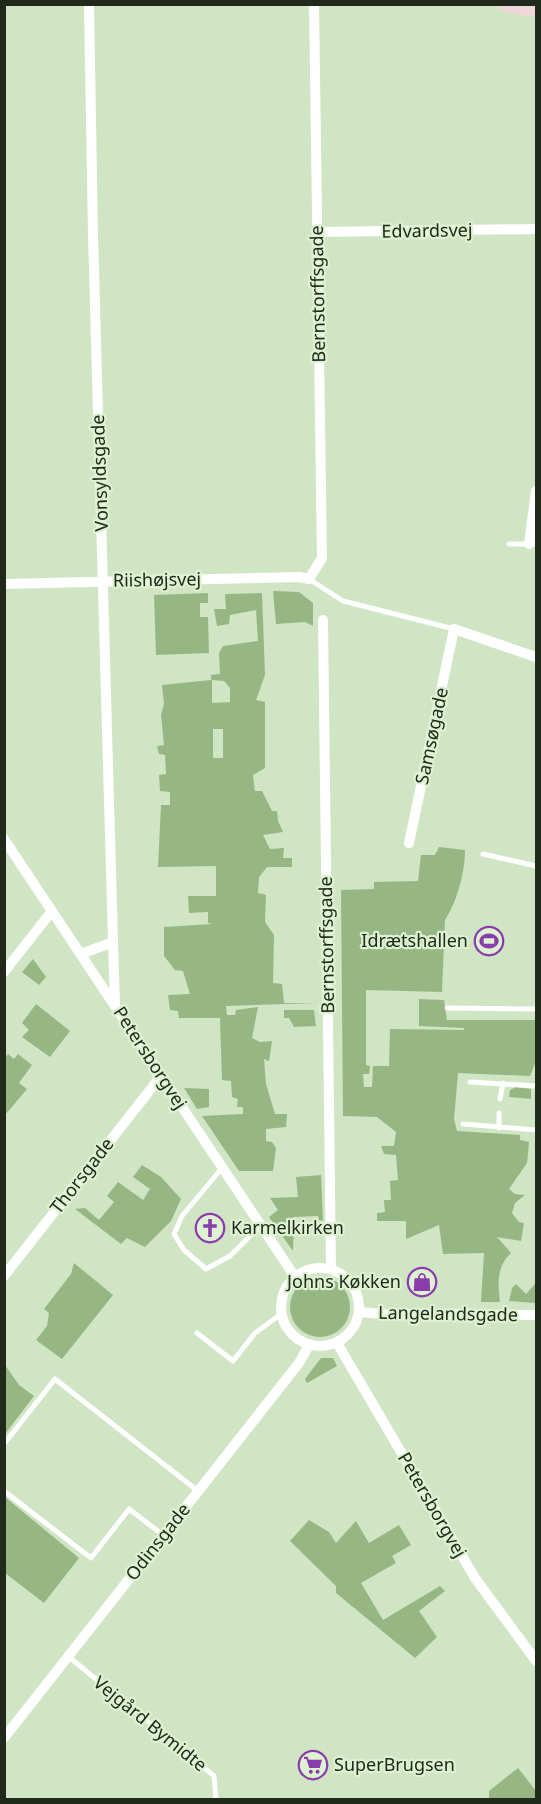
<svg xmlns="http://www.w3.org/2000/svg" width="541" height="1804" viewBox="0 0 541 1804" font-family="'Noto Sans',sans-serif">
<rect width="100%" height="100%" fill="#cfe5c3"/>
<path fill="#96b783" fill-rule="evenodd" d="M273,591L299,592L313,603V626L305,622L276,624Z
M208,593V603H200V617H208L209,653L156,655L154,595Z
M262,593L265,675L256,700L265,702V768L253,775L255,791H262L272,811H277L278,821L283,832L263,835L270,849L284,848L283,858H292V867H267L259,877L258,893L266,895L265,922L274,935L273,983L282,984L284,1003H318L226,1006L227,1015H235L236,1010L258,1007L252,1038L260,1042L272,1041L269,1061L264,1059L266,1084L275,1114H287L286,1127L266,1129V1141L272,1142L276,1148L273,1171H239L202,1116L243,1114V1107H237L238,1099L232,1097L231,1081L222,1080L220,1018H179L178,1011L170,1010L168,995L190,994L183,971L175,970L164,956V927L213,924L208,923V912L189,913L188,896H216V866L158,867L161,805H170V792L160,791L159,775L166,774L165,755L159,754L157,746L164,745L161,715L164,704L162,685L211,680V675L220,674L219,653L223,646L258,641L256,610L230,615L229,624L217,626L214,609H226L225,594ZM212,680L224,681L230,688V702L212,703ZM213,729H223V758H213Z
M439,847L465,850C465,872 457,902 445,920L442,992L366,990V1065L370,1066L369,1074H363L364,1087H372L373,1066H389L390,1029L464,1030V1028L419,1026V999L444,1000L447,1020H536V1061L530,1076L458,1073L454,1119L457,1131L520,1135V1140L529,1142L527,1163L509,1189L515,1194L525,1195L515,1203L512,1213L519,1222L524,1223L521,1241L497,1237L511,1253C496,1267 498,1284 500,1302H481L484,1253L443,1254L439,1225L406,1239V1221H377V1213L385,1212L384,1200H391L390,1181L398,1180L396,1155L384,1154L381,1146H394L396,1132L377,1117L343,1116L341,890L374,889V882L418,881L421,855H435Z
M33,959L46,977L39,985L22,972Z
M36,1004L70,1031L50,1057L22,1037L29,1030L22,1023Z
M284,1010H314L316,1026L294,1027L289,1018H284Z
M8,1054L14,1059L18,1054L32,1065L19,1083L27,1089L5,1115V1058Z
M516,1087L531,1089V1099L509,1097L510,1090Z
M184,1088L209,1089V1107L197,1109Z
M142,1165L161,1177L181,1199L171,1221L145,1247L127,1238L121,1244L75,1209L85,1208L99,1220L114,1202L107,1196L118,1182L143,1200L150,1189L133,1177Z
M321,1175L323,1221L319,1220L318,1216L294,1217L293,1251L269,1217L278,1210L270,1198L298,1197L296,1177Z
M74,1263L113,1295L62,1359L36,1340L47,1326L49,1313L44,1309L71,1274Z
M290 1307a30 30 0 1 1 60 0a30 30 0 1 1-60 0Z
M536,1283V1303L509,1301L512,1288L516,1284L526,1294Z
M321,1358H333L337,1366L307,1383L305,1379Z
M5,1365L19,1385L34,1396L5,1434Z
M5,1497L79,1558L44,1603L5,1573Z
M309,1520L329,1532L336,1543L356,1521L369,1543L399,1525L411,1545L392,1556L396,1563L361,1583L383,1620L440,1586L445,1591L419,1611L437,1637L415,1658L336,1593V1586L290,1541Z
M518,1768L536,1791V1799H489V1791Z"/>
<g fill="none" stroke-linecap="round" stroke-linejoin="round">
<path stroke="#fff" stroke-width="5" d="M509,544H536
M309,579L343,601L454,629
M483,854L536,866
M447,1008L536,1009
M470,1082L536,1086
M500,1099L503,1083
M499,1113V1128
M463,1124L536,1130
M222,1168L182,1216L174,1234L184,1250L206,1269L230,1256L261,1225
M197,1333L233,1361L255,1333L281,1314
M4,1444L55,1379L198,1491
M4,1491L91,1558L129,1509L163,1535
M69,1657L214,1776L216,1800"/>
<path stroke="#fff" stroke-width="10" d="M317,232L536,229
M529,544L536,491
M4,584L299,577L309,579L322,558L314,4
M323,620L331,1269
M4,839L295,1277
M409,843L454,629L536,657
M113,942L115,1005
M81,954L113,942L93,235L89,4
M4,972L52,911
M281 1307a39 39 0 1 1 78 0a39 39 0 1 1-78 0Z
M4,1276L161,1076
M359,1312L382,1314L536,1315
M337,1343L475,1578L536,1661
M4,1738L299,1363L309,1345"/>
<path stroke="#eed6d9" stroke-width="15" d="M504,4L536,10"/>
</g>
<defs>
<g id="stadium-ring" transform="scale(1.5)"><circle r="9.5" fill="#ddf2d0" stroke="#8b3cac" stroke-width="1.5"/><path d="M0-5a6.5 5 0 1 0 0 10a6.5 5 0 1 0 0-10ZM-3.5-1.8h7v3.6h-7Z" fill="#8b3cac"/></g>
<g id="church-ring" transform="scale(1.5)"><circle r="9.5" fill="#ddf2d0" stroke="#8b3cac" stroke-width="1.5"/><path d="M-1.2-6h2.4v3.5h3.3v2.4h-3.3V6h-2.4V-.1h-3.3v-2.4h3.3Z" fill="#8b3cac"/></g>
<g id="shop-ring" transform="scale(1.5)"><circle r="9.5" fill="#ddf2d0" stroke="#8b3cac" stroke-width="1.5"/><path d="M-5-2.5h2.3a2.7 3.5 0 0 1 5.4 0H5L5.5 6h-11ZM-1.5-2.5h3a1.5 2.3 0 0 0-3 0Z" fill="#8b3cac"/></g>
<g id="supermarket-ring" transform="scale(1.5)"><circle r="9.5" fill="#ddf2d0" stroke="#8b3cac" stroke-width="1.5"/><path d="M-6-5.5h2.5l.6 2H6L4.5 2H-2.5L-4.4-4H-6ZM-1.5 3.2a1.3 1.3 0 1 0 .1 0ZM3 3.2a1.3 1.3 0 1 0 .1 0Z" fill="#8b3cac"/></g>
</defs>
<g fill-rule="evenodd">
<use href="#stadium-ring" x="489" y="941"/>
<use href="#church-ring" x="210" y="1228"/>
<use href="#shop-ring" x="422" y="1282"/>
<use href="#supermarket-ring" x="313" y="1765"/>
</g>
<g text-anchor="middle" stroke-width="4.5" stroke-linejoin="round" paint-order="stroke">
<g font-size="18" fill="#21291c" stroke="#ddf2d0">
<text transform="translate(427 231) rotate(-1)" y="6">Edvardsvej</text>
<text transform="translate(318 294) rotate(-91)" y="6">Bernstorffsgade</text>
<text transform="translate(100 473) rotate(-92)" y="6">Vonsyldsgade</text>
<text transform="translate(157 580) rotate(-1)" y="6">Riishøjsvej</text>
<text transform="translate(432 736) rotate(-78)" y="6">Samsøgade</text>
<text transform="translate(327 945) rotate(-91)" y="6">Bernstorffsgade</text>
<text transform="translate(150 1058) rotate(57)" y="6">Petersborgvej</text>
<text transform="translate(82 1176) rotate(-52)" y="6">Thorsgade</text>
<text transform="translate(448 1314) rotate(1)" y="6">Langelandsgade</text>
<text transform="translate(432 1505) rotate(60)" y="6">Petersborgvej</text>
<text transform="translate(158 1542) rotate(-52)" y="6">Odinsgade</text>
<text transform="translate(150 1724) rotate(39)" y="6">Vejgård Bymidte</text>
</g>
<g font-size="18" fill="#21291c" stroke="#ddf2d0" text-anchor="end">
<text x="468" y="947">Idrætshallen</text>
<text x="231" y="1234" text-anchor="start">Karmelkirken</text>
<text x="401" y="1288">Johns Køkken</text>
<text x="334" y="1771" text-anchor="start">SuperBrugsen</text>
</g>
</g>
<rect width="541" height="1804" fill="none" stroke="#21291c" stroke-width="12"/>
</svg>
